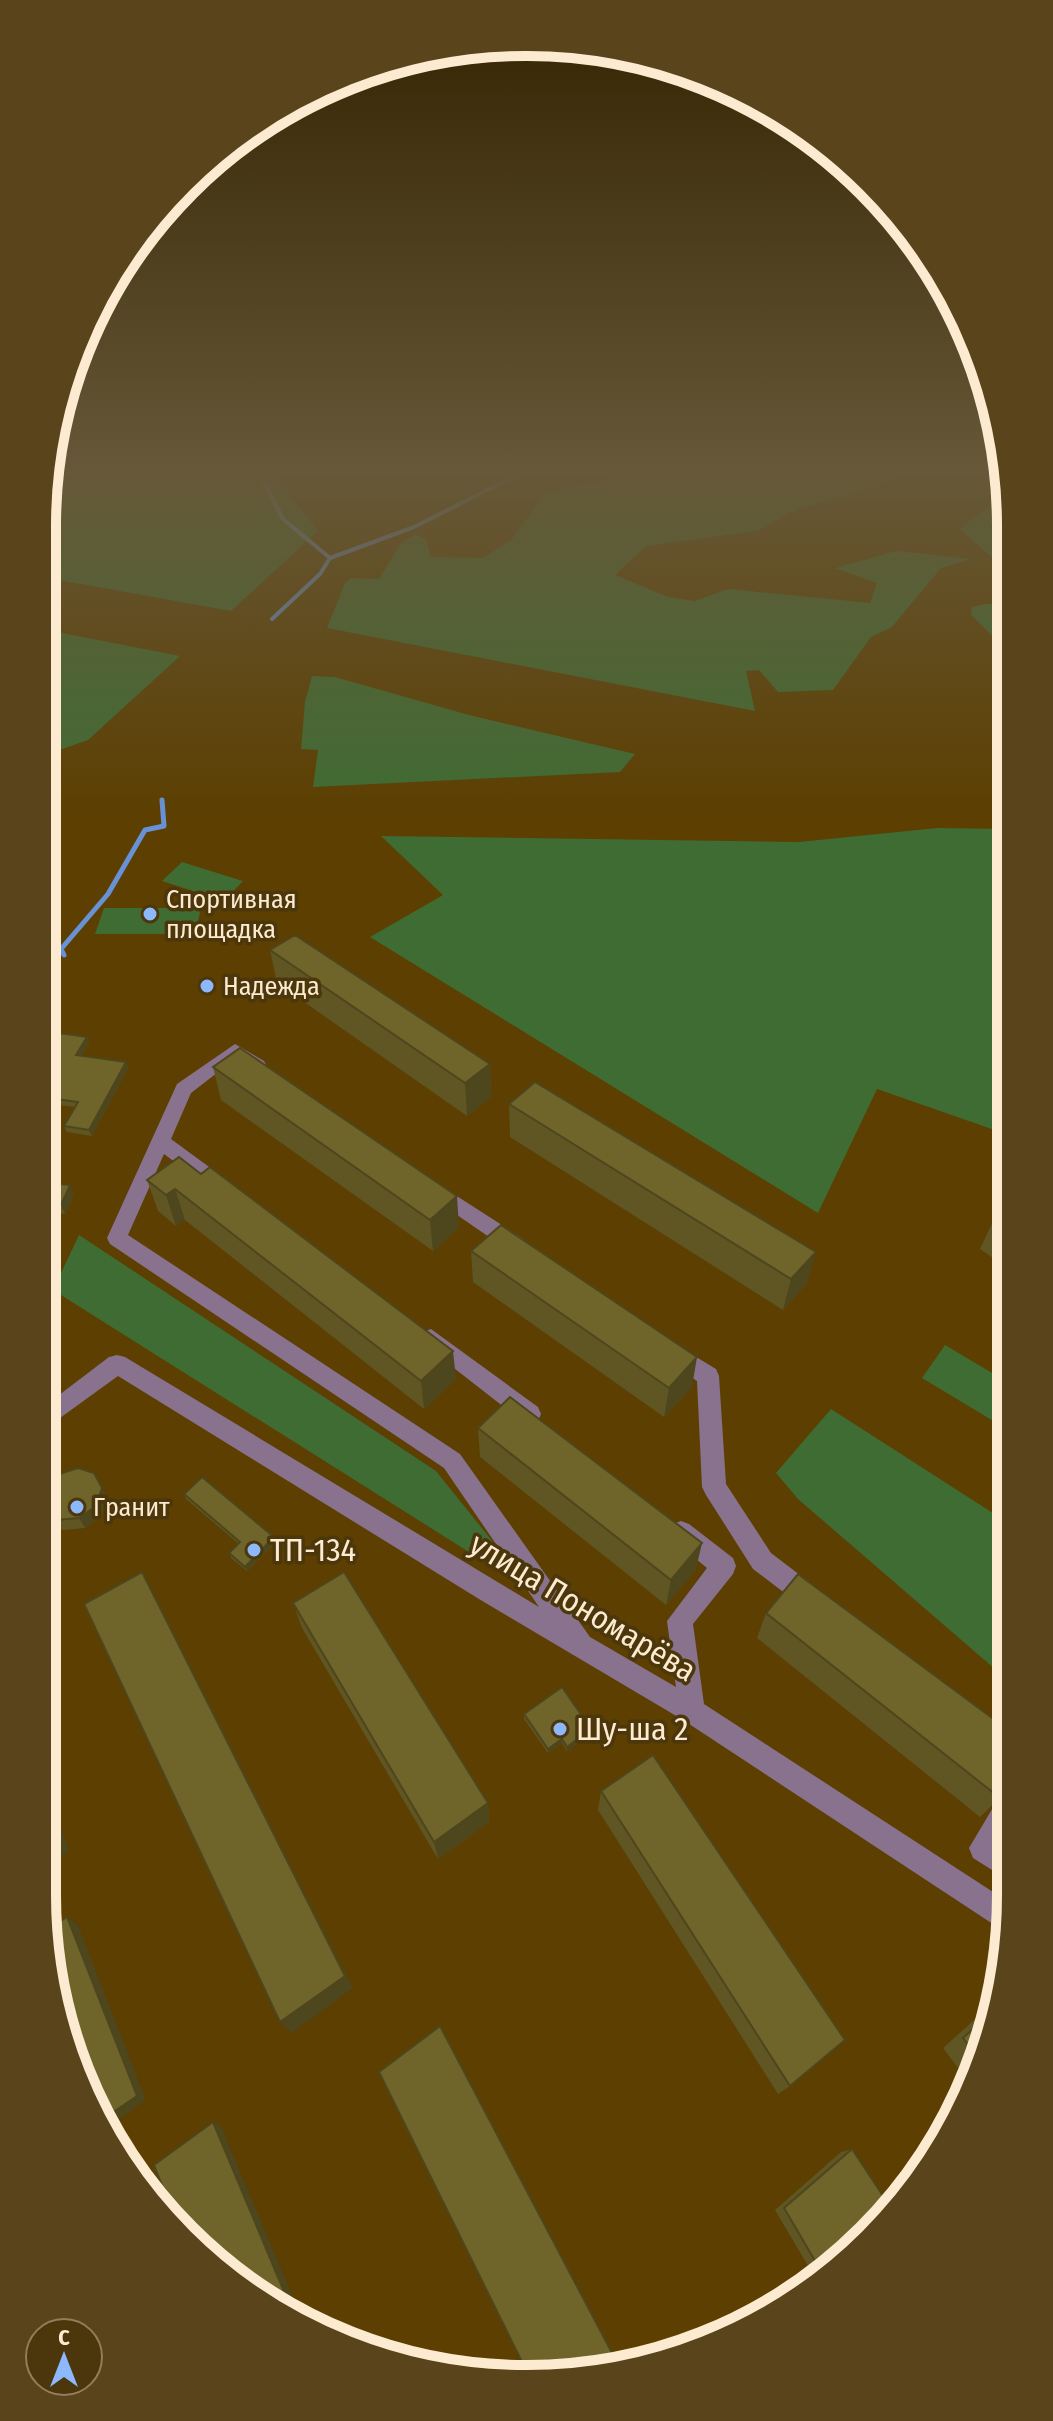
<svg xmlns="http://www.w3.org/2000/svg" width="1053" height="2421" viewBox="0 0 1053 2421" font-family="'Fira Sans Condensed',sans-serif">
<rect width="100%" height="100%" fill="#5c3f01"/>
<path fill="#3f6c33" d="M50,477H276L318,531L231,611L42,577V526Z
M615,477H894L897,481L798,509L756,531L646,546L615,575L668,597L695,601L728,589L870,603L877,583L835,568L896,551L971,559L941,568L892,627L871,637L833,690L778,692L759,670L746,671L755,711L327,628L345,583L351,578L379,579L401,543L415,534L426,539L431,557L483,558L511,540L545,494Z
M1007,494V570L959,529Z
M986,604L1007,605V650L971,615L972,607Z
M42,629L180,656L88,740L42,756Z
M312,676L335,677L469,715L635,754L620,772L313,787L318,750L301,749L305,702Z
M937,828L1008,829L1009,1135L877,1089L818,1213L370,937L443,895L381,836L799,842Z
M182,862L243,881L224,901L162,881Z
M104,908H201L195,934H95Z
M79,1235L436,1471L534,1593L53,1290Z
M945,1345L1009,1383L1010,1431L922,1378Z
M831,1409L1010,1524V1682L798,1499L776,1473Z"/>
<g fill="none" stroke-linecap="round" stroke-linejoin="round">
<path stroke="#6892d5" stroke-width="4" d="M261,477L283,519L330,558L320,574L272,619
M330,558L414,527L513,477"/>
<path stroke="#6892d5" stroke-width="5" d="M64,955L61,949L108,894L145,830L164,826L162,800"/>
<path fill="#88728e" fill-rule="evenodd" d="M235,1044L264,1061L267,1066L264,1071H252L235,1059L191,1093L171,1139L231,1183L234,1188L231,1193H217L164,1154L128,1235L460,1454L590,1637L676,1687L667,1621L707,1568L673,1540L669,1532L673,1524L681,1521L689,1524L733,1558L736,1566L733,1574L693,1624L704,1704L1010,1903L1005,1932L683,1720L479,1599L118,1376L42,1431V1408L109,1357L117,1355L125,1357L539,1607L444,1468L110,1244L107,1238L177,1084Z
M435,1182L522,1238L525,1244L522,1250H508L428,1195L425,1190L428,1185Z
M431,1329L538,1407L541,1414L538,1421L530,1424L522,1421L423,1344L420,1338L423,1332Z
M673,1343L716,1369L719,1376L726,1484L771,1553L821,1591L824,1599L821,1607L812,1611L803,1607L753,1569L706,1495L702,1487L697,1381L665,1359L662,1352L665,1345Z
M1011,1790V1829L1001,1844L1011,1851V1882L973,1858L969,1848L1001,1794Z"/>
</g>
<path fill="#5f5623" d="M270,950L490,1064L491,1097L467,1116L277,983Z
M87,1037L89,1043L81,1056L126,1062L128,1068L92,1136L67,1132L64,1126L75,1107L42,1103V1060Z
M213,1067L459,1228L433,1251L221,1100Z
M509,1104L807,1283L783,1310L510,1137Z
M201,1174L456,1379L424,1409L185,1220L176,1226L158,1211L147,1180Z
M42,1182L74,1194L65,1214L42,1212Z
M1009,1204V1269L980,1249L995,1217Z
M471,1251L692,1387L664,1417L473,1282Z
M478,1428L696,1569L666,1605L480,1457Z
M184,1494L274,1537L276,1542L247,1571L231,1558L229,1553L239,1544L186,1499Z
M107,1498L101,1516L85,1528L62,1530L49,1515L42,1505Z
M293,1603L488,1803L489,1822L438,1859L302,1628Z
M766,1613L1000,1798L980,1817L757,1638Z
M524,1714L591,1729V1733L567,1751L562,1743L548,1753L524,1719Z
M601,1791L790,2086L778,2094L598,1810Z
M993,2003L985,2051L968,2081L943,2048Z
M852,2149L891,2214L814,2276L775,2210L841,2152Z"/>
<path fill="#4e461d" d="M87,1037L89,1043L78,1061L76,1055Z
M126,1062L128,1068L92,1136L89,1130Z
M490,1064L491,1097L467,1116L465,1083Z
M70,1185L74,1194L65,1214L61,1205Z
M175,1189L185,1220L176,1226L166,1195Z
M457,1196L459,1228L433,1251L430,1220Z
M816,1252L807,1283L783,1310L791,1279Z
M453,1351L456,1379L424,1409L421,1381Z
M697,1357L692,1387L664,1417L669,1388Z
M94,1473L107,1498L101,1516L85,1528L79,1518Z
M274,1537L276,1542L247,1571L245,1567Z
M702,1543L696,1569L666,1605L671,1580Z
M142,1572L156,1598L353,1988L292,2033L280,2022Z
M591,1729V1733L567,1751V1747Z
M562,1739V1743L548,1753V1749Z
M42,1773L69,1851L42,1867Z
M488,1803L489,1822L438,1859L434,1842Z
M67,1917L78,1925L146,2100L111,2125L106,2117Z
M213,2122L221,2126L303,2321L295,2318Z"/>
<path fill="#6f6429" stroke="#4e461d" stroke-width="2" d="M295,935L490,1064L465,1083L270,950Z
M59,1033L87,1037L76,1055L126,1062L89,1130L64,1126L78,1102L42,1097V1060Z
M240,1048L457,1196L430,1220L213,1067Z
M535,1082L816,1252L791,1279L509,1104Z
M179,1157L201,1174L210,1167L453,1351L421,1381L175,1189L166,1195L147,1180Z
M42,1182L70,1185L61,1205L42,1203Z
M1009,1204V1227L995,1217Z
M501,1225L697,1357L669,1388L471,1251Z
M510,1397L702,1543L671,1580L478,1428Z
M78,1468L94,1473L102,1488L96,1506L79,1518L56,1520L42,1505L45,1488L59,1474Z
M202,1477L274,1537L245,1567L229,1553L240,1542L184,1494Z
M142,1572L345,1976L280,2022L84,1604Z
M344,1572L488,1803L434,1842L293,1603Z
M798,1574L1011,1732V1781L1000,1798L766,1613Z
M562,1687L591,1729L567,1747L562,1739L548,1749L524,1714Z
M653,1755L845,2040L790,2086L601,1791Z
M42,1812L49,1834L42,1838Z
M67,1917L137,2096L106,2117L68,2051L48,1929Z
M992,2011L985,2051L980,2060L963,2038Z
M440,2026L621,2370H526L379,2072Z
M213,2122L295,2318L285,2314L178,2226L154,2165Z
M852,2149L893,2211L891,2214L821,2271L784,2208Z"/>
<linearGradient id="sky" x2="0" y2="1"><stop stop-color="#332301"/><stop offset="0.58" stop-color="#665838"/><stop offset="1" stop-color="#665838" stop-opacity="0"/></linearGradient>
<rect width="1053" height="816" fill="url(#sky)"/>
<g fill="#8db9fc" stroke="#4c360b" stroke-width="3">
<circle cx="150" cy="914" r="8"/>
<circle cx="207" cy="986" r="8"/>
<circle cx="77" cy="1507" r="8"/>
<circle cx="254" cy="1550" r="8"/>
<circle cx="560" cy="1729" r="8"/>
</g>
<g text-anchor="middle" stroke-width="7" stroke-linejoin="round" paint-order="stroke">
<g font-size="26" fill="#fcebd0" stroke="#4c360b" text-anchor="start">
<text x="166" y="908">Спортивная<tspan x="166" dy="30">площадка</tspan></text>
<text x="223" y="995">Надежда</text>
<text x="93" y="1516">Гранит</text>
</g>
<g font-size="32" fill="#fcebd0" stroke="#4c360b" text-anchor="start">
<text x="270" y="1561">ТП-134</text>
<text x="576" y="1740">Шу-ша 2</text>
</g>
<g font-size="32" fill="#fcebd0" stroke="#4c360b">
<text transform="translate(583 1607) rotate(31)" y="11">улица Пономарёва</text>
</g>
</g>
<path d="M0 0H1053V2421H0ZM526 56H527A470 470 0 0 1 997 526V1895A470 470 0 0 1 527 2365H526A470 470 0 0 1 56 1895V526A470 470 0 0 1 526 56Z" fill="#5a441b" fill-rule="evenodd"/>
<path fill="none" stroke="#fcebd0" stroke-width="10" d="M526 56H527A470 470 0 0 1 997 526V1895A470 470 0 0 1 527 2365H526A470 470 0 0 1 56 1895V526A470 470 0 0 1 526 56Z"/>
<g transform="translate(64 2357)"><circle r="38" fill="#4c360b" stroke="#927e5a" stroke-width="2"/>
<path d="M0-6L14 30L0 20L-14 30Z" fill="#8db9fc"/>
<text y="-12" font-size="22" font-weight="bold" text-anchor="middle" fill="#fcebd0">С</text>
</g>
</svg>
